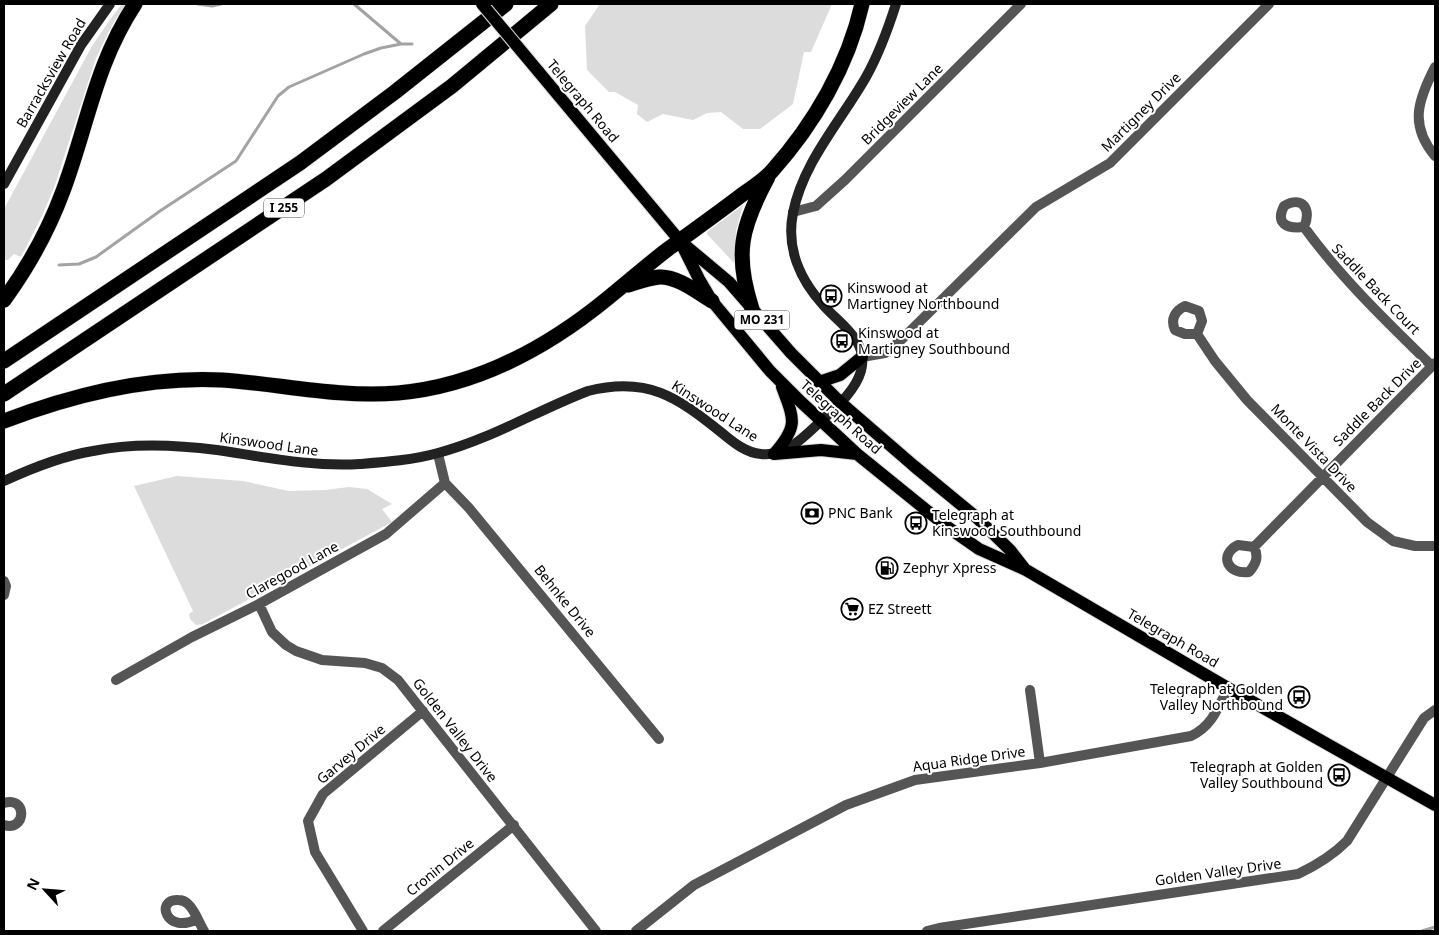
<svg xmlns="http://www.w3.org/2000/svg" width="1439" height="935" viewBox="0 0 1439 935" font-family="'Noto Sans',sans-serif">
<rect width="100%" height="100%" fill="#fff"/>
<path fill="#dcdcdc" d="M122,4H126L112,25L96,58L55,185L43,214L21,257L14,254L8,260H4V209L92,46L111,18Z
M600,4H832L811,52H804L793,104L760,129H743L721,112L707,113L693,120L663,114L647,122L637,114L638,105L615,92H609L587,70L585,26Z
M743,205L736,231L734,263L707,234V232Z
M177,476L243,481L289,491L325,490L349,487L367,489L392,504L382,509L392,522L203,624L196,625L190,619L189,614L193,611L134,486Z"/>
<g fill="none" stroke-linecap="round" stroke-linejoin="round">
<path stroke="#a3a3a3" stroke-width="3" d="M198,4L212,6L221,4
M354,4L401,44H412
M59,265L79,264L96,257L160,211L236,161L278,96L289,87L364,54L381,48L401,44
M1422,931L1435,927"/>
<g stroke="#dbdbdb" stroke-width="14">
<path id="primary" d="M538,71L680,241L729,282L791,353L840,402L914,466L976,517L1010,550L1024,568
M680,241L699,279L712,301L770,371L801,402L857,454L946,526L979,549L1026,570L1228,688L1435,805
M819,382L840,375L862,357
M774,454L821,450L857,454
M774,454C799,426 794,419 782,387"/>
</g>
<g stroke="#dbdbdb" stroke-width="16">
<path id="highway" d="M628,285C638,282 649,278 659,277C677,276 697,292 712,301
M4,300C28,267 49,229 63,191C88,124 95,65 135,4
M752,309C734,254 741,227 768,177
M4,361L300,163L395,92L506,4
M4,394L326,179L452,86L551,4
M4,421C72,395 148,376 222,380C281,384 338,398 398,393C477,386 547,348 608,298C628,282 647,265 668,249C693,231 718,213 743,194C753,187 764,180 772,171C814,124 848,66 862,4"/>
</g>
<path stroke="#555" stroke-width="10" d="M1435,67C1418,100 1409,125 1435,156
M793,212L816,206L845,180L1021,4
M1304,227C1312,210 1303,195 1284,206C1275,224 1287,229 1304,227C1341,278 1387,322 1432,366
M1185,306L1199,311L1202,321L1197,334H1185L1175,330C1170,319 1175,311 1185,306Z
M1197,334L1215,361L1247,400L1367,522L1393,541L1415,546H1435
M862,357L885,353L899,342L1036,207L1110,163L1269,4
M438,454L445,483L469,508L659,739
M1238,545L1254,547C1259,557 1256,564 1249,572C1228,575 1218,555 1238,545Z
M1254,547L1435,363
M4,581L6,586L4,595
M259,604L272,632L286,645L296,651L322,660L365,663L382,668L398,680L596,931
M116,680L192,637L259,604L386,534L445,483
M1030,690L1040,763
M4,803C28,796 26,832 4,825
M197,919C166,935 155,899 178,900C182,900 185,901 188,904C195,910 199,923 204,931
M363,931L315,852L308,821L323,794L423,711
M383,931L514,825
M636,931L694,885L846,805L915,780L1040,763L1191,736C1212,726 1218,708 1228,688
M927,931L939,928L1298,874C1317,865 1332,856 1347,841L1424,718L1435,710"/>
<path stroke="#222" stroke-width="10" d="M4,184L81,45L110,4
M4,481C32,468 62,456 93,451C131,443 179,445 217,450C265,457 311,467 360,464C386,462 413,460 438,453C491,439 538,410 588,391C648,376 677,397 722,433C733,442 746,453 761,454C785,457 803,438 819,423C834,409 855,392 861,371C869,341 841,325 824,306C800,280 786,248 793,213C803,162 841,121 866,77C879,54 888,29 896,4"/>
<use href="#primary" stroke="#000" stroke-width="12"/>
<use href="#highway" stroke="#000" stroke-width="15"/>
<g stroke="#dbdbdb" stroke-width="14" stroke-linecap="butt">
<path id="primary-bridge" d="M482,4L538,71"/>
</g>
<use href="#primary-bridge" stroke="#000" stroke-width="12"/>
</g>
<defs>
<g id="bus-ring" transform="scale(1.125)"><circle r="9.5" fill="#fff" stroke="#000" stroke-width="1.5"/><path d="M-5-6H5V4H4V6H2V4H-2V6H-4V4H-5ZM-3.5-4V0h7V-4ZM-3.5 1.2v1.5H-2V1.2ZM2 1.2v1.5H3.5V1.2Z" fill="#000"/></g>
<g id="bank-ring" transform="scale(1.125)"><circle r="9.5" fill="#fff" stroke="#000" stroke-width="1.5"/><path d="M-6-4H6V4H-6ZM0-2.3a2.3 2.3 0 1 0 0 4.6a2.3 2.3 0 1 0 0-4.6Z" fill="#000"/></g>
<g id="fuel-ring" transform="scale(1.125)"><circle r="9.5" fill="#fff" stroke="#000" stroke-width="1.5"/><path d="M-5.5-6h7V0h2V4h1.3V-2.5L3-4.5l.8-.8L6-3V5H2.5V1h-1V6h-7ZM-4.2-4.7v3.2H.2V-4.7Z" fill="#000"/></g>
<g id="supermarket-ring" transform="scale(1.125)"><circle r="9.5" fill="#fff" stroke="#000" stroke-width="1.5"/><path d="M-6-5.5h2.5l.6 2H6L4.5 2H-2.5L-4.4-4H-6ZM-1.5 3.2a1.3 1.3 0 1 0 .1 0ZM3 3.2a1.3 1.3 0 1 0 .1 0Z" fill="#000"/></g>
</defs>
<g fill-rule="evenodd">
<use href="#bus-ring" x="831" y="296"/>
<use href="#bus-ring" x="842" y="341"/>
<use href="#bank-ring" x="812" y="513"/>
<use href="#bus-ring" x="916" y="523"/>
<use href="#fuel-ring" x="887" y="568"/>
<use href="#supermarket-ring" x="852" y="609"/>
<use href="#bus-ring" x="1299" y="697"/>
<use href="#bus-ring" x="1339" y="775"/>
</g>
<g text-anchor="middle" stroke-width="4" stroke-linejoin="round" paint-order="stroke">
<g fill="#fff" stroke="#4c4c4c" stroke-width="1">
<rect x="264" y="198.5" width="40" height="19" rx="4"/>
<rect x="734.5" y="310.5" width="55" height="19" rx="4"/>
</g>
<g font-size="12" font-weight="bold" fill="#000">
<text x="284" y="212">I 255</text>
<text x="762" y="324">MO 231</text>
</g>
<g font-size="14" fill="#000" stroke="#fff">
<text transform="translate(51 73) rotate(-60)" y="5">Barracksview Road</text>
<text transform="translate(583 101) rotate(50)" y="5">Telegraph Road</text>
<text transform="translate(902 104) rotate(-45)" y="5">Bridgeview Lane</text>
<text transform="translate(1141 112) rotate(-45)" y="5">Martigney Drive</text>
<text transform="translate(1376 289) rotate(46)" y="5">Saddle Back Court</text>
<text transform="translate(1377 402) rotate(-45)" y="5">Saddle Back Drive</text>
<text transform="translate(715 411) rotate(33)" y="5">Kinswood Lane</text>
<text transform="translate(841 417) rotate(42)" y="5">Telegraph Road</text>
<text transform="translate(269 444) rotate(8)" y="5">Kinswood Lane</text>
<text transform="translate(1314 448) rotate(46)" y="5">Monte Vista Drive</text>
<text transform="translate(292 570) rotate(-29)" y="5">Claregood Lane</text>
<text transform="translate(565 601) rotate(51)" y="5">Behnke Drive</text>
<text transform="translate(1173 638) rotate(30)" y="5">Telegraph Road</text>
<text transform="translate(455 730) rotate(52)" y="5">Golden Valley Drive</text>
<text transform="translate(351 754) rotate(-40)" y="5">Garvey Drive</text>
<text transform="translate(969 759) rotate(-8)" y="5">Aqua Ridge Drive</text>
<text transform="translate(440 867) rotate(-39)" y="5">Cronin Drive</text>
<text transform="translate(1218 872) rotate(-8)" y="5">Golden Valley Drive</text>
</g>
<g font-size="14" fill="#000" stroke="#fff" text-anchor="start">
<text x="847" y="293">Kinswood at<tspan x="847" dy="16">Martigney Northbound</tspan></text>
<text x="858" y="338">Kinswood at<tspan x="858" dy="16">Martigney Southbound</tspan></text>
<text x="828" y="518">PNC Bank</text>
<text x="932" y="520">Telegraph at<tspan x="932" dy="16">Kinswood Southbound</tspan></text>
<text x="903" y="573">Zephyr Xpress</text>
<text x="868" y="614">EZ Streett</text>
<text x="1283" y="694" text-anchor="end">Telegraph at Golden<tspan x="1283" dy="16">Valley Northbound</tspan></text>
<text x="1323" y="772" text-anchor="end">Telegraph at Golden<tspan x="1323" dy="16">Valley Southbound</tspan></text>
</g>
</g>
<rect width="1439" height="935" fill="none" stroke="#000000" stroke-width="10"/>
<g transform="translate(45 890) rotate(296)" stroke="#ffffff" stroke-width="4" paint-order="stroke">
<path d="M0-4L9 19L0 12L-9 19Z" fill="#000000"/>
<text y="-8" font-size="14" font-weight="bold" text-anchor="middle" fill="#000000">N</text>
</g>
</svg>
